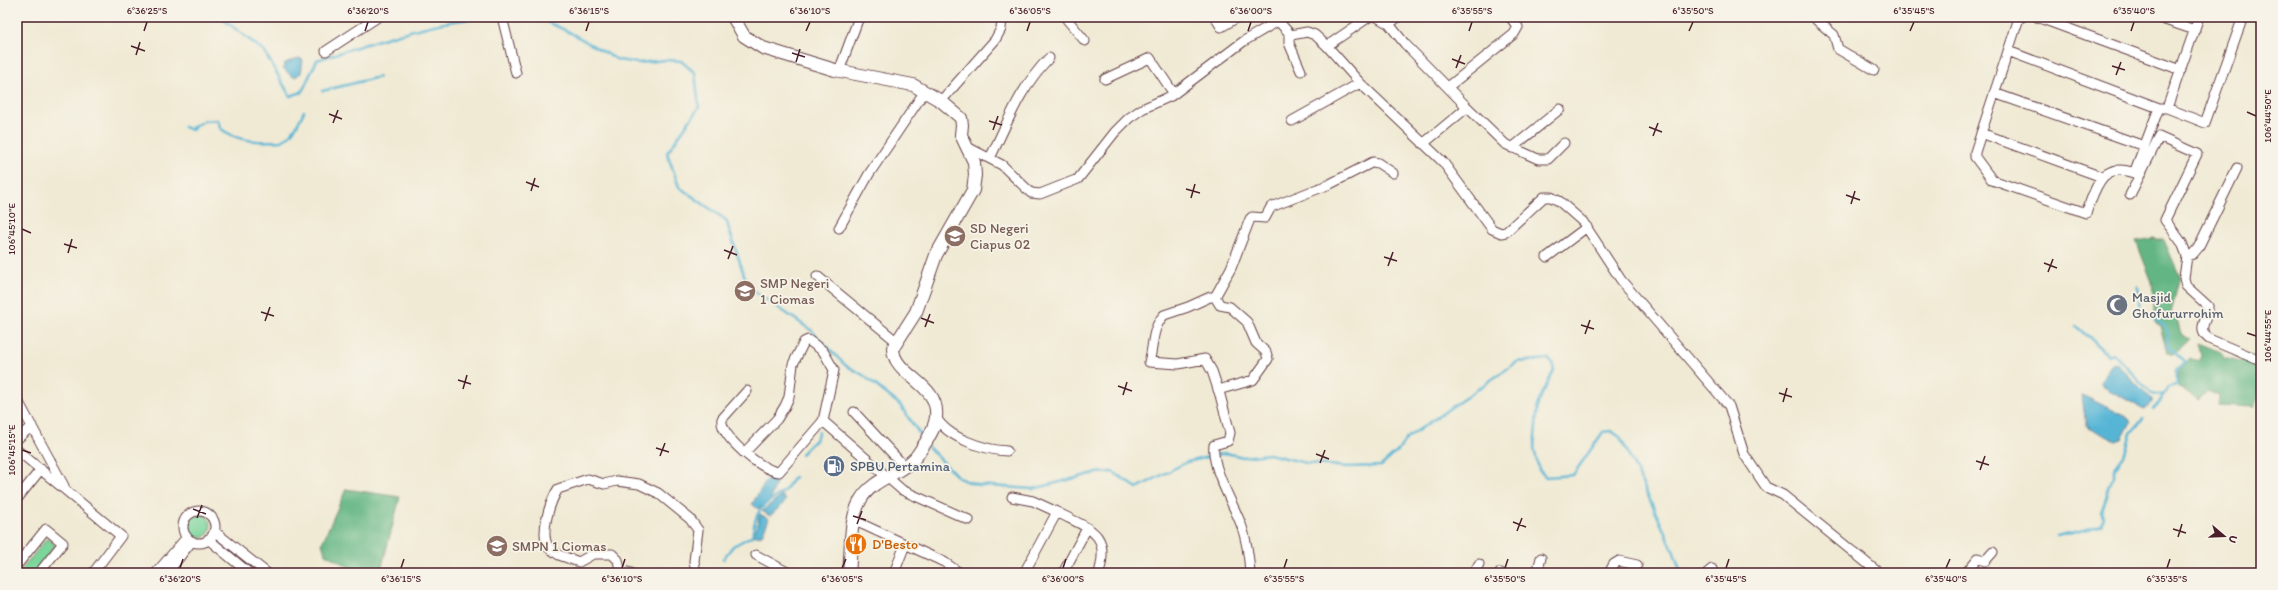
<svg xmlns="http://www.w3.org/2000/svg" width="2278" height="590" viewBox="0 0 2278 590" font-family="Itim,sans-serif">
<rect width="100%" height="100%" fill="#f7f3e8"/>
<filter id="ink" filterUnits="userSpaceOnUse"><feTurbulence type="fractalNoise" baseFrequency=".025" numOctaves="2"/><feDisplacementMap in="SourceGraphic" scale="8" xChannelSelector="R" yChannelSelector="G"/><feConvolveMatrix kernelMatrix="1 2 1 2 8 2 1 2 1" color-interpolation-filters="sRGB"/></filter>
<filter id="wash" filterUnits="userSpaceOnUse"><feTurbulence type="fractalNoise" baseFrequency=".012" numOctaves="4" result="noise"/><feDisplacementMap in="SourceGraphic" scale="16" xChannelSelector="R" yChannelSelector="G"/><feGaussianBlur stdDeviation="0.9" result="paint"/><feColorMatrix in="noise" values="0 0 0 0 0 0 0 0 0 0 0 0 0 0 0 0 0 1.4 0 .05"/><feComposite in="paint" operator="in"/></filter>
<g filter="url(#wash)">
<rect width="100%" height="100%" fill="#f0ead4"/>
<path fill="#7bd59b" stroke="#627a63" d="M187 526a12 12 0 1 1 24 0a12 12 0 1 1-24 0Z
M47,538L55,545L34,573H19Z"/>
<path fill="#64b683" stroke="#576a57" d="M2155,238L2157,240H2164L2180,277L2171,313L2178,322L2181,336L2190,339L2173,355L2167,352L2160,326L2155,323L2152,282L2136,241Z
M2198,343L2221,352L2224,358L2239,362L2247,355L2261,359V391L2254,407L2218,405L2219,396L2207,391L2199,401L2178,387L2177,373L2189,358L2198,361L2201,356Z
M346,489L400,497L381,570L378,573H360L325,554L322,543Z"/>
<path fill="#57b5d5" stroke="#506a80" d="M299,58L303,60L301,73L295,77L290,75L283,68L285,63Z
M2114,363L2118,365L2152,399V403L2145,410L2102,386L2100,382L2111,365Z
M2082,395L2129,418L2131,422L2122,439L2116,441L2086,426Z
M772,471L779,474L770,500L758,509L752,504Z
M782,495L786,501L770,516L762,511Z
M760,514L769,519L762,535L754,536Z"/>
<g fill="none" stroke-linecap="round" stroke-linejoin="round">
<path stroke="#57b5d5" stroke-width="2.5" d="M220,17L264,51L290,96L302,92L317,60C373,42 429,21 488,17
M537,17L571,33L618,60L638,63L665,60L681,61L695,73L699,107L667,153L679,187L726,220L748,287L811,330L845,365L863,375L900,405L923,439
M322,91L379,77
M184,127L192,130L194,128L192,127L204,121L218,120L220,128C237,142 259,142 281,141C293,136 300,120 304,111
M2138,286L2140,311L2165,326L2168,333L2167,346L2185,362L2175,372L2177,385L2168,387L2160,402L2153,409
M2076,326L2108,355L2113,353L2152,394L2162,396
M928,447L956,475L963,480L978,485L1033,489L1095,473L1113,472L1137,488L1187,462L1212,456
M801,454L815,440L819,432
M1217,455L1226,453L1243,457L1269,454L1306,463L1347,467L1381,466L1398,451L1407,438L1517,362L1549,359L1552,363L1554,370L1538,403L1534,448L1539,470L1546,477L1573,475L1603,432L1611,431L1620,437L1638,474L1673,550L1681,573
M2057,537L2102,525L2104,519L2101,512L2107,496V487L2114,477V469L2124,456L2131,433L2143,419
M723,559L733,546L752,536C756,509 761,506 783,492C788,488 790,481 795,477"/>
</g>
</g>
<g filter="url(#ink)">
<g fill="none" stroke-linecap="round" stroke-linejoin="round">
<g stroke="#633d44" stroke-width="11">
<path id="minor" d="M502,17L516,73
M1065,17L1085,41
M1215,17L1221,27L1238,17
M1377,17L1389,24L1405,44L1465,105L1464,110L1423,144
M1813,17L1834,35L1838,49L1874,70
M2022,17L2019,18L1975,152V157L1992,180L2086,213C2096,188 2101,161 2134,173L2159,108H2167L2205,123L2243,17
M2037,17L2181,70
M2156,17L2195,30
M1389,24L1398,17
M1289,34V43L1301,71
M1327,46L1369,17
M326,51L378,17
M2008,51L2159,108
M839,71L859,17
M1105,79L1150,58L1174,94
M1448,87L1514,34L1518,27L1510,17
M1994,93L2144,146
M941,101L995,40L1001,29L1002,17
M1465,105L1505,144L1538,159H1548L1564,143
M2167,108L2199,17
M1292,121L1360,83
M1981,133L2102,177
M969,148L1002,165L1031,193L1040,194L1078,179L1115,132L1129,118L1142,109L1171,96L1244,41L1278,21L1291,35L1307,32L1315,35L1327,46L1360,83L1443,162L1492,229L1501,233L1506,232L1544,197H1551L1559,201L1583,222L1621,280L1729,406L1744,454L1766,487L1783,495L1879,573
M1512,148L1560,109
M990,158C1009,120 1019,89 1049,58
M2130,195L2159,137L2197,154L2165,220L2182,243L2187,256L2184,278L2186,286L2208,306C2209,320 2195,328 2209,339L2261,361
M839,228L869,174L925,91
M2187,256L2193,254L2198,248L2237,168
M1547,257L1587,227
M817,276L896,341
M1215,297H1210L1188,307L1164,315C1151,329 1154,346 1149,362L1178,364L1205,359L1212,371L1220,395L1230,433L1228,441L1214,445C1211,469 1234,504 1242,527C1247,542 1249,557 1250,573
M1218,390L1253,380L1268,359L1266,352L1256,343L1247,322L1230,307L1220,305L1215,297L1231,268L1250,219L1252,217L1265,218L1271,207L1330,184L1373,162L1378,163L1393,173
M17,399L64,486
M854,412L904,466
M936,417C947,438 985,450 1007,451
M823,421L902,490L969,520
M17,439L32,426
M17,450L121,536L93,573
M744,453L777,419L785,406L789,397L793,364L804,342L808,340L823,351L834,370L823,421L779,472C762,471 719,436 722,419L747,391
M1012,497L1033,501L1057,512
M17,499L41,469
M183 527a16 16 0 1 1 32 0a16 16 0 1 1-32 0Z
M853,520L944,562L960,573
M214,531L267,573
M208,539L249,573
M756,555L789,573
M17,565L46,529L63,543L39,573
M156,573L187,537
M167,573L192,541
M631,573L620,570L618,560L612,554H593L579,562L559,555L549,548C539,534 550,502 558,489L588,479L604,484L617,481L639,484L658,493L690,519L698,530L694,561L696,573
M894,573L905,545
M1024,573L1057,512C1088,529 1111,531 1099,573
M1063,573L1087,528
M1474,573L1479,564
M1500,573H1501
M1537,573L1541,558
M1609,573L1614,564L1619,561L1637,565
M1707,573L1712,569
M1966,573L1978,558L1985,561L1993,552"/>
</g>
<g stroke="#633d44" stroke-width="14">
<path id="tertiary" d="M733,17L744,36L763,48L835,70L913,85L941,101L961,118L962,125L961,135L974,162L975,175L973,190L936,255L916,312L893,348C893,376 940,383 936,417C935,427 931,433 926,442C922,447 919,454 914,459C898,475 873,479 861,499C848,522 852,548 849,573"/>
</g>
<use href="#minor" stroke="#fff" stroke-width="9"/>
<use href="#tertiary" stroke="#fff" stroke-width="12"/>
</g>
</g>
<path fill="none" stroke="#4a1f2b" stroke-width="1.5" d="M144,31L147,22M365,31L368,22M586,31L589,22M806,31L810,22M1027,31L1030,22M1248,31L1251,22M1469,31L1472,22M1689,31L1693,22M1910,31L1914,22M2131,31L2134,22M131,46L145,51M792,53L805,57M136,55L140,42M1452,59L1465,64M796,62L800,49M2112,66L2125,70M1456,68L1461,55M2116,75L2121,62M2247,112L2256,116M329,114L342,119M989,121L1002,125M333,123L338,110M1649,127L1662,132M993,130L998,116M1653,136L1658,123M526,182L539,187M1186,189L1200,193M531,191L535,178M1846,195L1860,200M1191,198L1195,184M1851,204L1855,191M22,229L31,233M64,244L77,248M724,250L737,255M68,253L72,239M1384,257L1397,261M728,259L733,246M2044,263L2057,268M1388,266L1393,252M2048,272L2053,259M261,312L274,316M921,318L934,323M265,321L270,307M1581,325L1594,329M925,327L930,314M2247,333L2256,336M1585,334L1590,320M458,380L471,384M1118,386L1132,391M463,389L467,375M1779,393L1792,397M1123,395L1127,382M1783,402L1787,388M656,448L669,452M22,450L31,453M1316,454L1329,459M660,456L665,443M1976,461L1989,465M1320,463L1325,450M1980,470L1985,456M193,509L206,514M853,516L866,520M197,518L202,505M1513,522L1526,527M857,524L862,511M2173,529L2186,533M1517,531L1522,518M2178,537L2182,524M180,568L183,559M401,568L404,559M622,568L625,559M842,568L846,559M1063,568L1066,559M1284,568L1287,559M1505,568L1508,559M1726,568L1729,559M1946,568L1950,559M2167,568L2170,559"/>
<defs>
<g id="school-disc" transform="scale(1.15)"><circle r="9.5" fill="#8d6e63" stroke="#f7f3e8"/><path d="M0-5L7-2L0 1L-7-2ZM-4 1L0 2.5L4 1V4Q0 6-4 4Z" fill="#fff"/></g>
<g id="mosque-disc" transform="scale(1.15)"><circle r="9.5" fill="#6b7280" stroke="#f7f3e8"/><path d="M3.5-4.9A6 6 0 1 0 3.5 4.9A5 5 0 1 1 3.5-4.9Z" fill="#fff"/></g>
<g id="fuel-disc" transform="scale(1.15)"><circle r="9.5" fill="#5c6f8a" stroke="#f7f3e8"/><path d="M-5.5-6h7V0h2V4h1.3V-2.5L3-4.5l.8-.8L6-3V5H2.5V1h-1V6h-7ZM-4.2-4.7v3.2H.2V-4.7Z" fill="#fff"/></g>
<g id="restaurant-disc" transform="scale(1.15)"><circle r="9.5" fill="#e8710a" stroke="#f7f3e8"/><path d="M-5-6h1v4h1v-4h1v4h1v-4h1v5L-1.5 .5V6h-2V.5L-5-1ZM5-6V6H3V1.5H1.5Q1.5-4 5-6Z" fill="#fff"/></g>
</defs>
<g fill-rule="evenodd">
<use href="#school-disc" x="955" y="236"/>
<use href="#school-disc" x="745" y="291"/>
<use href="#mosque-disc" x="2117" y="305"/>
<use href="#fuel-disc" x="834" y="466"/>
<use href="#restaurant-disc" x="856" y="544"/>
<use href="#school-disc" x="497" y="546"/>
</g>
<g text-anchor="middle" stroke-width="3.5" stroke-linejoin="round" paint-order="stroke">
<g font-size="14" fill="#785e54" stroke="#f7f3e8" text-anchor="start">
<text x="970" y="233">SD Negeri<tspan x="970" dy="16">Ciapus 02</tspan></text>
<text x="760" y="288">SMP Negeri<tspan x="760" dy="16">1 Ciomas</tspan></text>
<text x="512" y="551">SMPN 1 Ciomas</text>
</g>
<g font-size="14" fill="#5b616d" stroke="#f7f3e8" text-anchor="start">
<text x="2132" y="302">Masjid<tspan x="2132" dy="16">Ghofururrohim</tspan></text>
</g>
<g font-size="14" fill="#4e5e75" stroke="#f7f3e8" text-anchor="start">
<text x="850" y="471">SPBU Pertamina</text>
</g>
<g font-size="14" fill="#c56008" stroke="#f7f3e8" text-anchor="start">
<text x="872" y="549">D'Besto</text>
</g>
</g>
<rect width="2278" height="590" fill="none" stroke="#f7f3e8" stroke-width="44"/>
<g transform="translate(2224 536) rotate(109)" stroke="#f7f3e8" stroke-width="3" paint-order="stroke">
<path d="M0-3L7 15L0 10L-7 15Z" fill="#4a1f2b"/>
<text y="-6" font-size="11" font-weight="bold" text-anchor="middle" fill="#4a1f2b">U</text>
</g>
<rect x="22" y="22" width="2234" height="546" fill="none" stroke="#4a1f2b" stroke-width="1.5"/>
<g font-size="10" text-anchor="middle" fill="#4a1f2b">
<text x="147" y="14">6°36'25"S</text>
<text x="368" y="14">6°36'20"S</text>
<text x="589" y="14">6°36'15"S</text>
<text x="810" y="14">6°36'10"S</text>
<text x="1030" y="14">6°36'05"S</text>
<text x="1251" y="14">6°36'00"S</text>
<text x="1472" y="14">6°35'55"S</text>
<text x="1693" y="14">6°35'50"S</text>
<text x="1914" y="14">6°35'45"S</text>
<text x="2134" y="14">6°35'40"S</text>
<text transform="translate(2267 116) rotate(-90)" y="4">106°44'50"E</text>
<text transform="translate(11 229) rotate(-90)" y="4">106°45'10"E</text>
<text transform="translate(2267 336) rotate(-90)" y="4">106°44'55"E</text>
<text transform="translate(11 450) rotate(-90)" y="4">106°45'15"E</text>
<text x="180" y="582">6°36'20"S</text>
<text x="401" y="582">6°36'15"S</text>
<text x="622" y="582">6°36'10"S</text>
<text x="842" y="582">6°36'05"S</text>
<text x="1063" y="582">6°36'00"S</text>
<text x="1284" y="582">6°35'55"S</text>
<text x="1505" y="582">6°35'50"S</text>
<text x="1726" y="582">6°35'45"S</text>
<text x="1946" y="582">6°35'40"S</text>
<text x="2167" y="582">6°35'35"S</text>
</g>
</svg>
